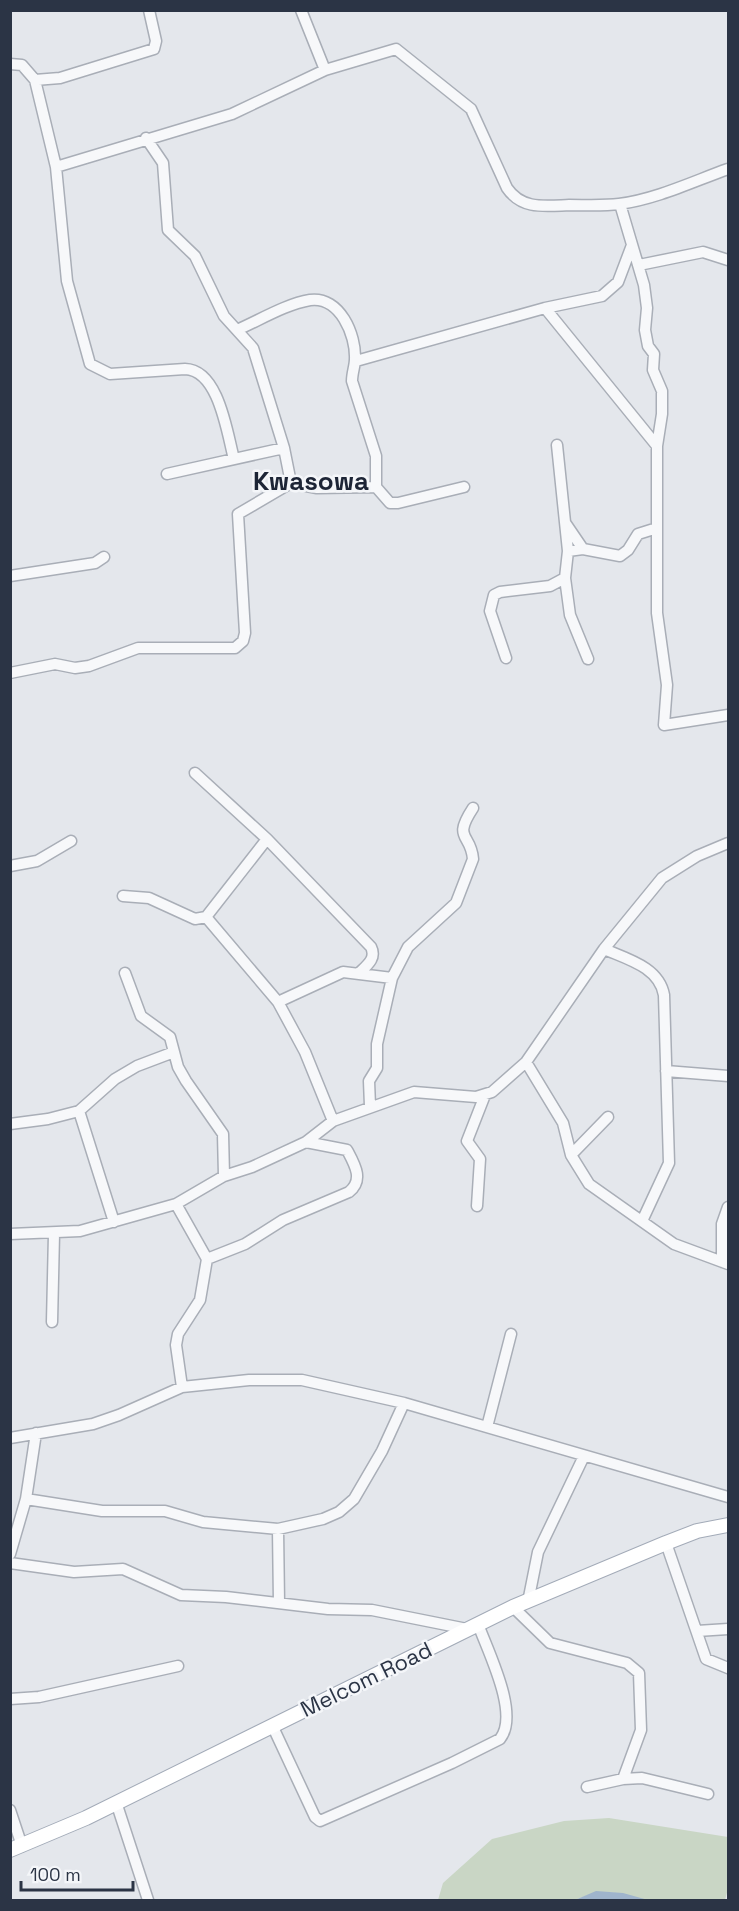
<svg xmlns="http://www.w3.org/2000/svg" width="739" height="1911" viewBox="0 0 739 1911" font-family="'Space Grotesk',sans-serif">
<rect width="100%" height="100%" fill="#e4e7ec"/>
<path fill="#c9d6c5" d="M609,1818L728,1837V1889L725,1900C701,1900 672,1905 648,1900C616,1894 608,1886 575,1900H438L443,1883L492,1839L564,1821Z"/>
<path fill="#9fb4cc" d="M596,1891L623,1893L648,1900H575Z"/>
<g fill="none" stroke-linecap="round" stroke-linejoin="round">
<g stroke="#a9aeb7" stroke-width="13">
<path id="minor" d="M301,10L325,70
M10,64L22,65L35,80L56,167L67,281L90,364L110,374L185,369C219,370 227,433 234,459
M35,80L60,78L154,49L156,41L149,10
M146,138L163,163L168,230L195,256L224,316L253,348L284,448L291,483
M56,167L232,114L325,70L396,49L471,109L507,188C522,210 545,206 569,205C586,205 603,206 619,204C657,199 694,181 728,169
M620,204L644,285L647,308L645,330L648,346L654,354L653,370L662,391V414L657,446V613L667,685L664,725L728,715
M639,265L703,252L728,260
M545,308L657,446
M237,330C260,320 286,304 310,300C340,296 356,335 355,359C355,366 352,373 352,381L376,456V487L390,503H398L464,487
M356,361L545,308L602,296L618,282L632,245
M557,445L568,551L565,578L570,615L588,659
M167,474L284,448
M566,524L583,549
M568,551L583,549L620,556L628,550L638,534L657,528
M10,576L95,563L104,557
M506,658L490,611L494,595L500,592L550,586L565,578
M10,673L55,664L75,668L89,666L138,648H235L243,641L245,633L238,514L291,483L317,488L376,487
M195,773L267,839L371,947C377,959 366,966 358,974
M267,839L206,917L278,1002L305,1052L333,1121
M10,866L37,861L71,841
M123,896L149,898L195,919L206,917
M604,949C627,959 659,967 664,995L669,1163L643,1219
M125,973L141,1016L170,1037L178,1067L186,1081L223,1134L224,1176
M278,1002L343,972L392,978
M526,1062L563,1123L571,1155L589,1184L674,1244L728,1264
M666,1071L728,1076
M370,1106L369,1081L377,1068V1044L392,978L408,947L456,903L473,859C471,833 452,840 473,808
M79,1111L114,1222
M10,1124L48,1119L79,1111L115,1079L137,1066L174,1052
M571,1155L608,1117
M176,1204L207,1259L200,1300L178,1334L176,1345L182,1387
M477,1206L480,1159L467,1141L485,1095
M10,1234L80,1231L176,1204L224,1176L252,1167L306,1142L333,1121L414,1092L476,1097L492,1092L526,1062L604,949L662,878L697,856L728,843
M207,1259L245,1244L283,1220L349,1192C364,1180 355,1165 347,1150L306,1142
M722,1262V1224L728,1207
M52,1322L54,1234
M487,1427L511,1334
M10,1438L93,1424L119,1415L182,1387L249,1380H302L404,1403L728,1497
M26,1499L102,1511H165L203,1522L278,1529L323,1519L339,1512L354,1499L382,1451L404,1403
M278,1529L279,1603
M666,1543L706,1659L728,1668
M10,1554L26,1499L36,1433
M10,1563L74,1572L123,1569L181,1595L226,1597L328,1609L372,1610L467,1629
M528,1602L538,1552L584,1456
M513,1607L550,1643L627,1663L639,1673L641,1730L623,1779
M697,1631L728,1629
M10,1699L39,1697L178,1666
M272,1725L315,1817L320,1821L452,1763L500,1739C520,1714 488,1652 478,1624
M587,1787L623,1779L642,1778L708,1794
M116,1802L148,1900
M10,1810L22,1846"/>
</g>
<g stroke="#a3abb8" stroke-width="16">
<path id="major" d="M10,1850L86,1818L513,1607L666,1543L697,1531L728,1525"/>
</g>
<use href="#minor" stroke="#f7f8fa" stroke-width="10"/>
<use href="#major" stroke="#fff" stroke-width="14"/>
</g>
<g text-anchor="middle" stroke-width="5" stroke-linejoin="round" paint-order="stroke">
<g font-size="22" fill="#2b3445" stroke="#f4f6f9">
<text transform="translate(366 1679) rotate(-26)" y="8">Melcom Road</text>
</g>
<g font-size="26" font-weight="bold" fill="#1d2536" stroke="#f4f6f9">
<text x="311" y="490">Kwasowa</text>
</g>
</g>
<rect width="739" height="1911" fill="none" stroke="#2b3445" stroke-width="24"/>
<path d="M21 1881v9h112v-9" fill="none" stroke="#2b3445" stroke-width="3"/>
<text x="30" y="1881" font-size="18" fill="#2b3445" stroke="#f4f6f9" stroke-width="4.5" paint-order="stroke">100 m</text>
</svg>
